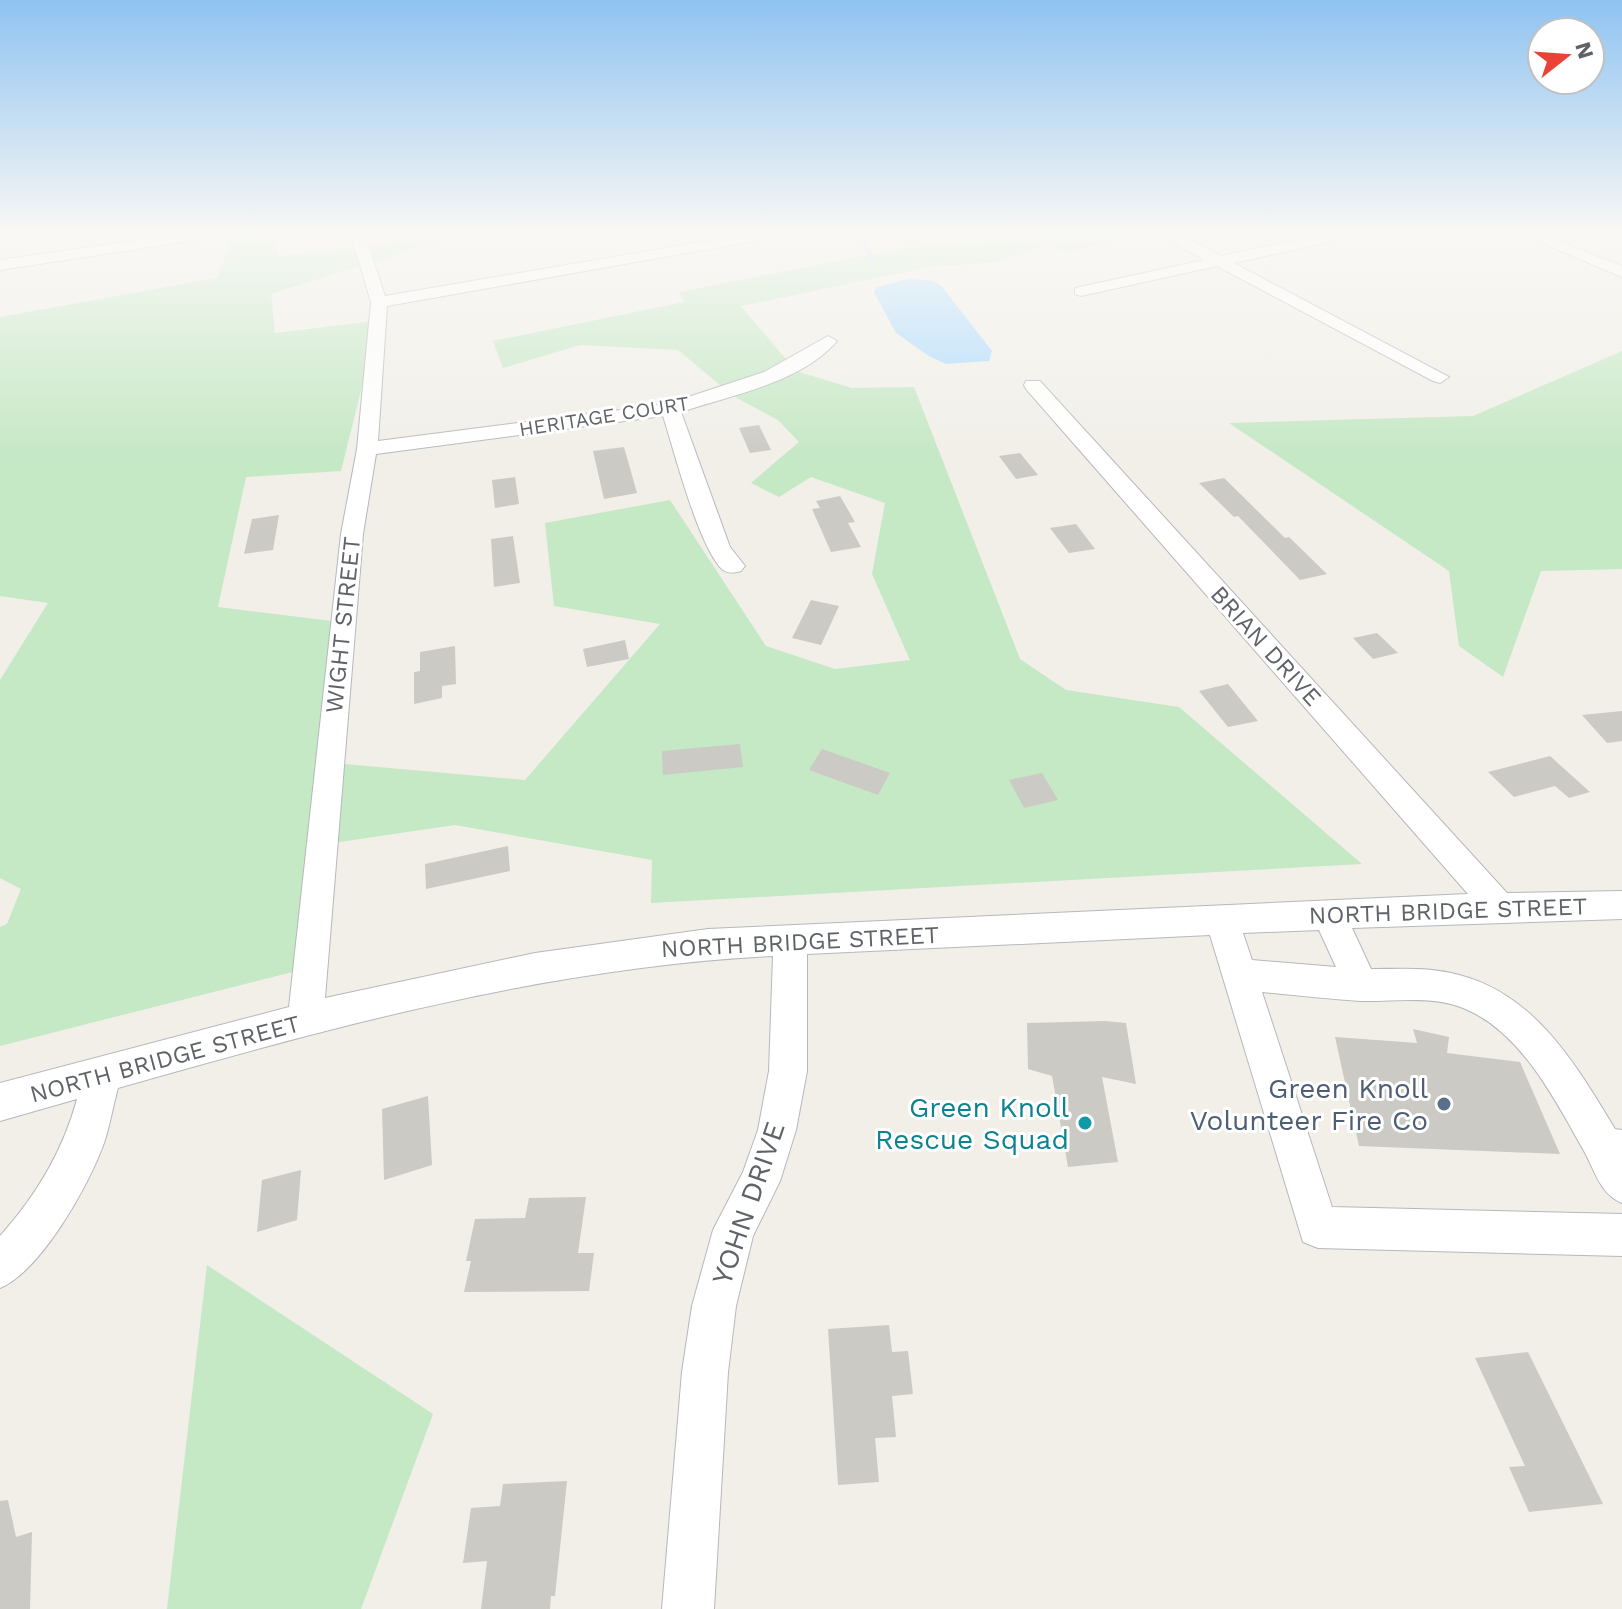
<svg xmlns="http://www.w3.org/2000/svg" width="1622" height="1609" viewBox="0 0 1622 1609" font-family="'Work Sans',sans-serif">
<rect width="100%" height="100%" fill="#f1efe8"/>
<path fill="#c5e8c5" d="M234,232H273L279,256L385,244L408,232H512L522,241L433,243L271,294L275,333L375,321L376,330L341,471L246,477L218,607L340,622L322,762L525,780L660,624L554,606L545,523L670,500L766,646L835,669L910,660L872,574L885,503L811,477L779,497L751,483L799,442L778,420L733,396L678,350L580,345L503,368L493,341L684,302L679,292L909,247L1012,239L1044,232H1157L1064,253L1050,245L996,262L929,267L741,306L796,371L852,388L914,387L1020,659L1066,690L1179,707L1362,864L651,903L652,860L455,825L312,846L304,969L0,1046V927L7,924L21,889L0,878V680L48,603L0,596V317L217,278Z
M1622,351V569L1541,571L1503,677L1459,646L1449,571L1229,423L1473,416Z
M207,1265L433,1414L361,1609H167Z"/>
<path fill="#aadaff" d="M909,279L934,281L943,288L992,351L989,361L946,364L929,356L896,333L874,292L877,287Z"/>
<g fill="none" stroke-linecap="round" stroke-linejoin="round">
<path stroke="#aadaff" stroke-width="4" d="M860,232L873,262"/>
</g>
<path fill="#cccac5" d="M759,425L771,450L750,453L739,428Z
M624,447L637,493L604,499L593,451Z
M1020,453L1038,475L1016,479L999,456Z
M515,477L519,504L495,508L492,480Z
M1224,478L1285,538L1289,537L1327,574L1300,580L1238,516L1234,517L1199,483Z
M840,496L855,522L848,523L861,547L831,552L812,509L820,508L816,501Z
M279,515L273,550L244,554L252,519Z
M1076,524L1095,549L1069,553L1050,528Z
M513,536L520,583L494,587L491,539Z
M811,600L839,606L821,645L792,638Z
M1377,633L1398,653L1373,659L1353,638Z
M625,640L629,659L587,667L583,649Z
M455,646L456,684L442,686V698L414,704V672L420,671V652Z
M1228,684L1258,721L1228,727L1199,691Z
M1622,711V741L1607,743L1582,715Z
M740,744L743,767L663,775L662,751Z
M822,749L890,773L878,795L809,770Z
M1550,756L1590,792L1569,798L1555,786L1514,797L1488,772Z
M1042,773L1058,800L1024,808L1009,780Z
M508,846L510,871L426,889L425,864Z
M1105,1021L1126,1023L1136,1084L1102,1077L1118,1162L1068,1167L1052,1076L1028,1069L1027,1023Z
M1413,1029L1449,1037L1447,1053L1520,1062L1560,1154L1359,1146L1335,1037L1417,1043Z
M428,1096L432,1165L384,1180L382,1109Z
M301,1170L297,1220L257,1232L262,1180Z
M586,1197L578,1253H594L589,1291L464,1292L471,1261H466L475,1219L525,1218L529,1198Z
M889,1325L892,1352L908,1351L913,1394L892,1396L896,1437L875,1438L879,1482L838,1485L828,1329Z
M1528,1352L1603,1504L1529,1512L1509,1467L1525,1466L1475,1358Z
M567,1481L555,1596H551L550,1609H481L487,1561L463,1563L471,1508L500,1506L503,1484Z
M8,1500L16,1537L32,1532L30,1609H0V1501Z"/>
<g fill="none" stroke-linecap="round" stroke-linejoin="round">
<g stroke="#b5b8bc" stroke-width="2">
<path id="minor" d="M194,232H229L222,236L0,270V260Z
M350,232H364L385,296L759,232H790L783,236L387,306L378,441L667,404L764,372L828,336L837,341C801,383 731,395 681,412L730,547L745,566L741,571C735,573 729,574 723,570C699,549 674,450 663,416L376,454L363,534L325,998L535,953L708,929L1468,894L1026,389L1024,385L1026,381H1040L1507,893L1622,891V919L1352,928L1371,969C1398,969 1425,967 1451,973C1533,990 1575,1063 1615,1129L1622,1130V1203C1600,1194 1595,1171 1584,1151C1555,1100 1521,1031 1463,1008C1431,995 1393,1002 1360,1001C1327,999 1295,995 1262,992L1332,1207L1622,1214V1256L1318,1248L1303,1242L1210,935L807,954V1071L796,1130L780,1181L753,1236L736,1306L728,1372L714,1609H662L682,1372L692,1306L713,1230L743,1172L758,1130L769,1071L773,956C549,967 332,1027 118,1088C113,1106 110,1125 104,1143C89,1185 41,1271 0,1288V1236C36,1196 63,1151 77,1099L0,1121V1083L289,1007L341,534L357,449L371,302ZM1319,930L1336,967L1252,960L1243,933Z
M1156,232H1174L1221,256L1336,232H1362L1355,236L1234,263L1449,377L1440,383L1433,381L1217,266L1081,296L1075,294V288L1204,260Z
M1516,232H1535L1622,266V277Z"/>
</g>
<use href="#minor" fill="#fff" fill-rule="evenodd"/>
</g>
<linearGradient id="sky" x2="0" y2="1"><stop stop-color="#8fc3f1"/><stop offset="0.51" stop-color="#f9f8f5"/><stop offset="1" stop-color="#f9f8f5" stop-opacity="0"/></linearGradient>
<rect width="1622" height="457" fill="url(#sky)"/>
<circle fill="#5c6f8a" stroke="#fff" stroke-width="3" cx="1444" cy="1104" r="8"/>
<circle fill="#0f9aa8" stroke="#fff" stroke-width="3" cx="1085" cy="1123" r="8"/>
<g text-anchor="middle" stroke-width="6" stroke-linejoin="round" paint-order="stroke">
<g font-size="20" fill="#5f6368" stroke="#fff">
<text transform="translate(604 416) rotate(-9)" y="7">HERITAGE COURT</text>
</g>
<g font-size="24" fill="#5f6368" stroke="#fff">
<text transform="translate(343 625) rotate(-84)" y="8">WIGHT STREET</text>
<text transform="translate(1266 646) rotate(48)" y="8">BRIAN DRIVE</text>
<text transform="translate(1448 911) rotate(-2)" y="8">NORTH BRIDGE STREET</text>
<text transform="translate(800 942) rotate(-3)" y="8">NORTH BRIDGE STREET</text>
<text transform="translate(165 1059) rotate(-15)" y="8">NORTH BRIDGE STREET</text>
</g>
<g font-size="28" fill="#4e5e75" stroke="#fff" text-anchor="end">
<text x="1428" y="1098">Green Knoll<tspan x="1428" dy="32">Volunteer Fire Co</tspan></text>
</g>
<g font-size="28" fill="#0d838f" stroke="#fff" text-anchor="end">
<text x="1069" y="1117">Green Knoll<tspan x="1069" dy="32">Rescue Squad</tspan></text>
</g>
<g font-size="28" fill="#5f6368" stroke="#fff">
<text transform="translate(748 1203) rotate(-71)" y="10">YOHN DRIVE</text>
</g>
</g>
<g transform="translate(1566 56) rotate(73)"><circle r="38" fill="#ffffff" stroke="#bfc1c3" stroke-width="2"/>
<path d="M0-6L14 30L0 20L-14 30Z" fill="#ea4335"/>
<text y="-12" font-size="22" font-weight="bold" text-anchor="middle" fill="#5f6368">N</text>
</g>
</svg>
